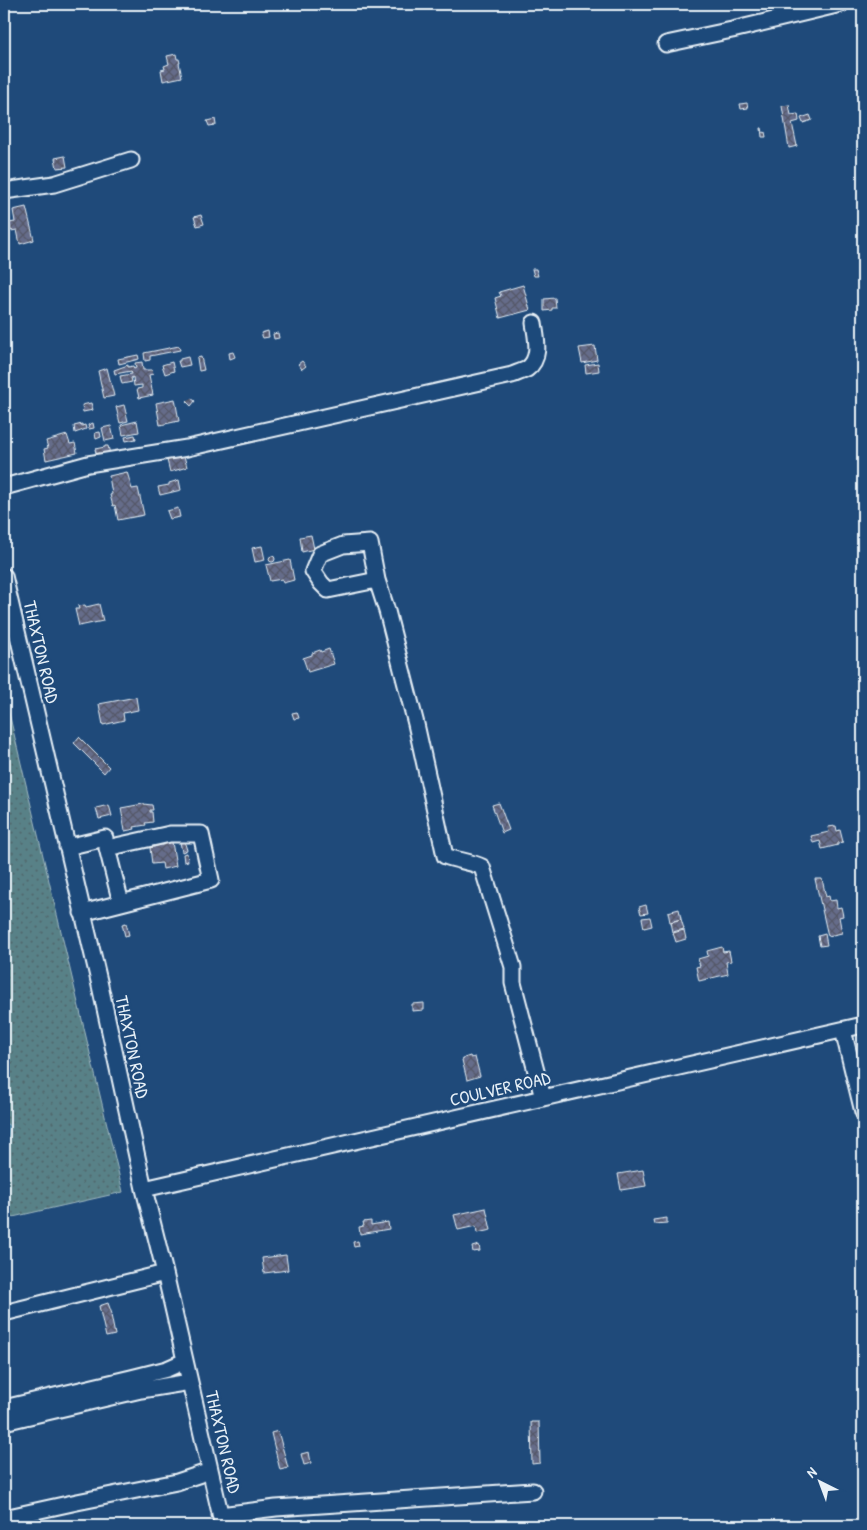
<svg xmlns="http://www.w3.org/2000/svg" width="867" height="1530" viewBox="0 0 867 1530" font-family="'Patrick Hand',sans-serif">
<defs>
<pattern id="green-dots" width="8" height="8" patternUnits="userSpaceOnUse" patternTransform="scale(1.25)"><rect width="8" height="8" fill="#598187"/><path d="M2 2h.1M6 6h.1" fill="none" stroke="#50676c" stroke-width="1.8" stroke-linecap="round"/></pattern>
<pattern id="building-cross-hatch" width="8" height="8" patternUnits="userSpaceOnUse" patternTransform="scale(1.25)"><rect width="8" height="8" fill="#656c8a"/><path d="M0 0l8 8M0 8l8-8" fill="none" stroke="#545867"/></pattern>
</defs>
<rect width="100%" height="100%" fill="#1f4a7a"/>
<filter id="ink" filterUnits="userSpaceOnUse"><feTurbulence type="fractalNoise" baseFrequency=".02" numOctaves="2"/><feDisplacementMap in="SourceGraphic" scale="10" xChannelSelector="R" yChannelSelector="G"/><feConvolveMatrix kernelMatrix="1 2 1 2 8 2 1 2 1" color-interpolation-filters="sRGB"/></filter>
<g filter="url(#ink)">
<path fill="url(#green-dots)" stroke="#a0b9c0" d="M4,692L123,1192L4,1219Z"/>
<path fill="#437c9d" stroke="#85abc1" d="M4,1122L10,1126L7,1147L4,1149Z"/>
<path fill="url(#building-cross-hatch)" stroke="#e8f1f8" d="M176,54L177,59H179L180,63H179L182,77L163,81L161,70L165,69L164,66L169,64L167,56Z
M747,103L748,108L741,109L740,104Z
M789,105L791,115L798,114L799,121L792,123L797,146L789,148L782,106Z
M810,115L812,120L803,123L801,118Z
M215,119L216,125L209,126L207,121Z
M761,128H762L763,133L765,132L766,137H762Z
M65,156L67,167L57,168L55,158Z
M26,207L34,240L20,244L17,230L11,231L9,223L15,222L13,210Z
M201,215L204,224L197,226L194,217Z
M532,269H536L538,276H534Z
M523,285L530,310L500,318L495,298L501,296L499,292Z
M555,298L556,308H552V310L544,311V299Z
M268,331L269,337L263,338L261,333Z
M278,333L279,338L274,339L273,334Z
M179,346L180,350L150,356V360L145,361L144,353Z
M595,346L597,360L582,363L579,348Z
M233,352L235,357L230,359L229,353Z
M138,355L139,359L119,364L118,359Z
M188,357L190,365L180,367L178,361H180V359Z
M201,357L204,370L199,371L197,358Z
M302,361L306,366L302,369L298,364Z
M142,362L143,370H152L153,374L149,375L153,395L139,398L137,389L142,388V385L134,386L133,377L131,378L132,382L122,384L120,376L132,374L131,371L115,374L114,370L128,365V367L133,366L134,369L136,368L135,363Z
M172,362L174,371L165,374L162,365Z
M598,363L599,371L586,373L585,365Z
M107,368L114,396L104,398L98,371Z
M191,398L195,401L191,406L187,402Z
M175,399L179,421L160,425L156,403Z
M91,403L93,410L83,412L82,405Z
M124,405L128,421L120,423L116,407Z
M137,421L139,432L123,435L121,425Z
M93,423L94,428L89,429L88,425Z
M82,424V426L85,425L86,429L75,433L74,426Z
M111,426L114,439L105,441L102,428Z
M100,432L101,437L96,439L95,433Z
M67,435L70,444L75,443L77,453L46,460L44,449L48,448L46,441Z
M135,435L136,439L126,441L125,437Z
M105,446H108L110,454L97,457L95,449L105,447Z
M184,456L187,467L170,472L167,460Z
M127,472L132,489L138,488L144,515L118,520L115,505L113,506L110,495L112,494L109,476Z
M179,480L181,490L160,495L158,487L169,485V483Z
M178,508L180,517L170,519L167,511Z
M311,535L314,549L302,552L300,537Z
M262,546L265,560L255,562L252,548Z
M269 559a3 3 0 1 1 6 0a3 3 0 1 1-6 0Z
M290,560L294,580L283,583L282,579L270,581L266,565Z
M99,604L103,621L79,626L75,609H79L78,606L85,605L86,607Z
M329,649L334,664L308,672L303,658L312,655V653L320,650L321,652Z
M136,697L138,710L123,713L124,720L103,725L99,704Z
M297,712L299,718L294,719L292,713Z
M79,737L109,767L104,773L74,743Z
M499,803L509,830L502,833L492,805Z
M143,804L152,805L153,810H150V812H152L153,822L145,823L146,825L134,827L135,829L125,831L121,808Z
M109,805L112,816L99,819L96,808Z
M836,826L837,831L840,830L843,842L838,843V845L822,849L820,841L813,843L811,836L829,832L828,827Z
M184,841L187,850L182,852L180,842Z
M172,842L176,866L163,869L162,863L152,864L150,848Z
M187,853L188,861L184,862L183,854Z
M815,879H822L826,897L829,896L830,901L836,900L837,908L841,907L843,916L839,917L842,933L828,936Z
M646,905L648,913L641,914L639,907Z
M679,909L681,919L670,922L668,912Z
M650,917L652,926L644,928L642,918Z
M681,919L684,929L673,932L671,922Z
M126,923L129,935L125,936L122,924Z
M684,930L686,939L676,942L673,933Z
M825,934L827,945L820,946L818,936Z
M722,947L723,952L729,951L731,961L726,962L728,974L699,981L696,967L700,966L698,959L708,956L707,951Z
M424,1003V1010L412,1011V1004Z
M470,1056L471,1058L475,1057L480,1076L467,1080L462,1060L464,1059V1058Z
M643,1170L646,1186L621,1190L618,1174Z
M486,1208L491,1230L477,1233L476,1226L458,1230L454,1215Z
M667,1218V1223L654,1224L653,1220Z
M371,1221V1225L388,1222L389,1229L360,1234L359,1227L364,1226L363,1222Z
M358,1241L359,1246L354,1247L353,1242Z
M479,1245L480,1251L473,1252L472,1247Z
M286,1255L288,1270L264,1273L262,1258Z
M108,1303L112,1314L111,1315L115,1335L106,1337L99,1306Z
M531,1422H539L540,1463L532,1464Z
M278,1431L288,1468L280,1470L271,1433Z
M309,1452L311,1463L304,1465L301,1454Z
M323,1522L324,1526H315V1524Z"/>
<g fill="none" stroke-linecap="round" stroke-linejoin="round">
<g stroke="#e8f1f8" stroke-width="19">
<path id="minor" d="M666,44L732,30L841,4
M4,191L54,184L131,160
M4,487L88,464L187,448L512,375C517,373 523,371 527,369C542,358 536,338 534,323
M4,576L99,981L144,1189L165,1273L223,1526
M377,580L328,590L321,583L313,571L320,554L343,545L370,543L377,580L387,611L416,724L445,856C458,861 470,861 482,867L513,967V983L543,1098
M67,847L105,838
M82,913L211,880L201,834H170L107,848L121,903
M843,1030L863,1112
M144,1189L863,1025
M4,1313L165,1273
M4,1408L131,1378L167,1369L185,1361
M4,1422L141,1390L190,1382
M220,1515L276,1508L533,1491
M4,1518L77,1502L177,1482L210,1471"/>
</g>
<use href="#minor" stroke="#1f4a7a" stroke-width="15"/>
</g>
</g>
<g text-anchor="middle" stroke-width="5" stroke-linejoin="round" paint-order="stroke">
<g font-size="18" fill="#e8f1f8" stroke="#1f4a7a">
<text transform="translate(41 652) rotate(77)" y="6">THAXTON ROAD</text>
<text transform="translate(132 1047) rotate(78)" y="6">THAXTON ROAD</text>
<text transform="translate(500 1089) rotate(-13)" y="6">COULVER ROAD</text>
<text transform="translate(223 1442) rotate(77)" y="6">THAXTON ROAD</text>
</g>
</g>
<rect width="867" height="1530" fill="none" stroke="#1f4a7a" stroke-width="20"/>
<rect x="10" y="10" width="847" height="1510" fill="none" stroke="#e8f1f8" stroke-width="2" filter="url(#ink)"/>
<g transform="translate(820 1482) rotate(318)" stroke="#1f4a7a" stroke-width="4" paint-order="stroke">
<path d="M0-4L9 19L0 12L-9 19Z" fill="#e8f1f8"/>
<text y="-8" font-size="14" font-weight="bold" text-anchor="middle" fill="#e8f1f8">N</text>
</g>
</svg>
